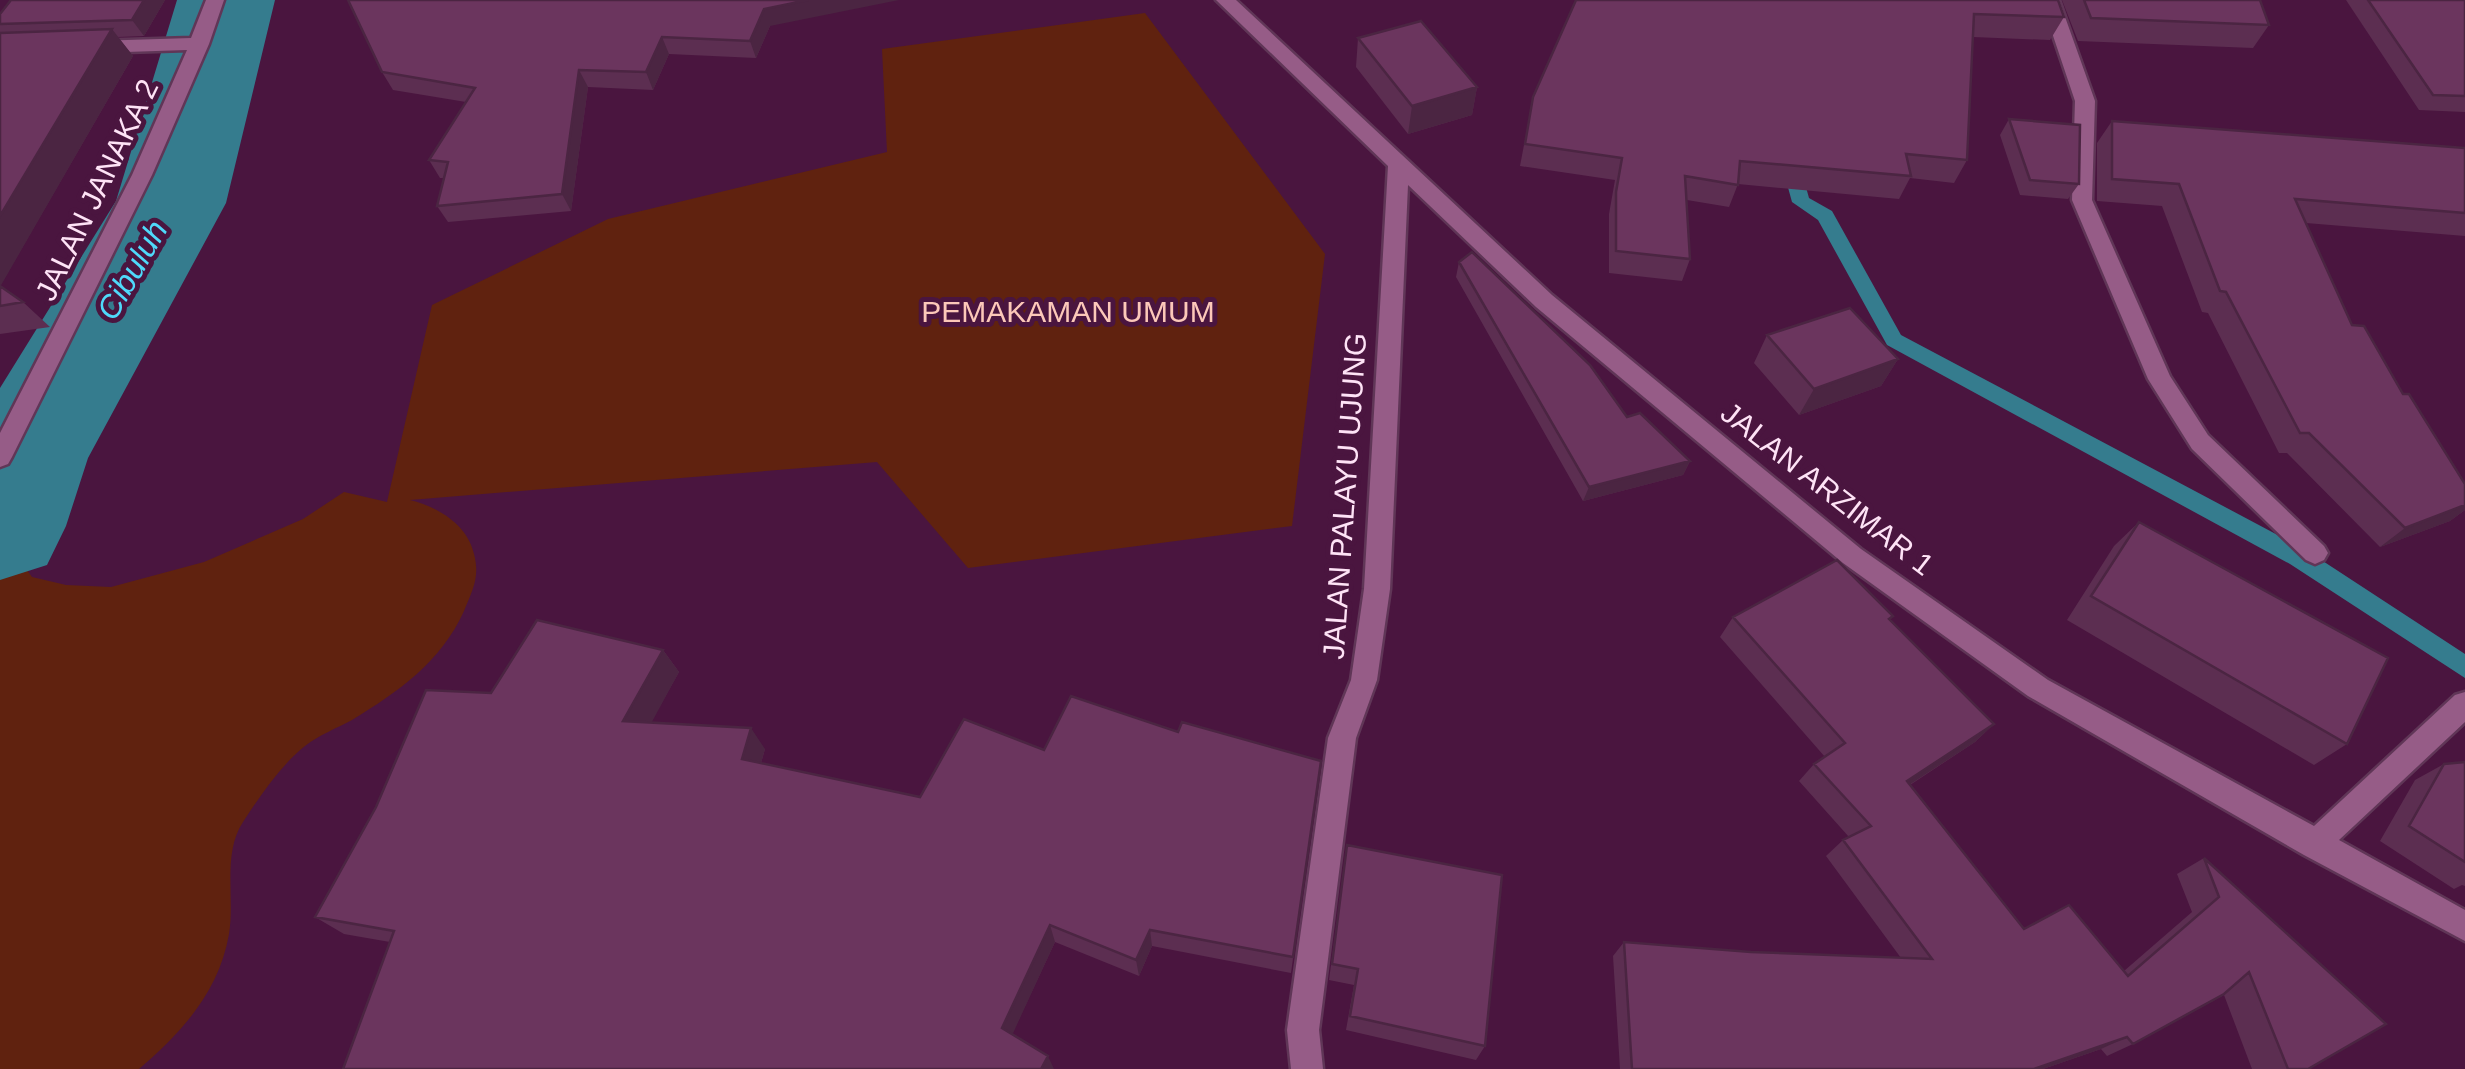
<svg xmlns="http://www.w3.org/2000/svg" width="2465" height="1069" viewBox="0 0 2465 1069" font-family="Helvetica,sans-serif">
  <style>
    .green { fill: #60220f }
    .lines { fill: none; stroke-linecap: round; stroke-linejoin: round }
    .stream { fill: #357c8e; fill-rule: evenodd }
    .river { fill: #357c8e; fill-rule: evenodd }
    .minor-casing { stroke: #603657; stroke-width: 5 }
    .minor { fill: #965c87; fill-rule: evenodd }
    .wall { fill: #5c2e51 }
    .shaded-wall { fill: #4b2542 }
    .building { fill: #6b355e; stroke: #4b2542; stroke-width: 2.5 }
    .labels { text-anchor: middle; stroke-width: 10; stroke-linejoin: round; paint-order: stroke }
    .street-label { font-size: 30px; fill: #fee3f6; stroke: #4a153f }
    .park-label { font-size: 30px; fill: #fcc8b9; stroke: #4a153f }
    .water-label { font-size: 32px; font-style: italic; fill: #4fd9fa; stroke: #4a153f }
  </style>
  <rect width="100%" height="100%" fill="#4a153f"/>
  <path class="green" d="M 1145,13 L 1325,254 L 1292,526 L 968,568 L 877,462 L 410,500 C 435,506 467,523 474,554 C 480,577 473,589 464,611 C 441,662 398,692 352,720 C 337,728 319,735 305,746 C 281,765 260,796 243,822 C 222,854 235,898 229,934 C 219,992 182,1032 139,1069 L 0,1069 L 0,507 L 12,549 L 32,577 L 66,585 L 111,587 L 204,562 L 303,519 L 344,492 L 387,502 L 432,305 L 608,219 L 887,152 L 882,49 Z"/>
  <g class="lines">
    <path class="stream" d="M 1790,156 L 1799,162 L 1809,198 L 1832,211 L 1901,335 L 2306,550 L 2465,654 L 2465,678 L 2290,564 L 1887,345 L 1818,220 L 1792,202 L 1781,162 Z"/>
    <path class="river" d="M 177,0 L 275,0 L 226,203 L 88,458 L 66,526 L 47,565 L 0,580 L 0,388 L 116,201 Z"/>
    <defs>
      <path id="minor" d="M 206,0 L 224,0 L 209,44 L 152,175 L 12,457 L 8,464 L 0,467 L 0,433 L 132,175 L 187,50 L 95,53 L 86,47 L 95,41 L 191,38 Z
        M 1216,0 L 1236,0 L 1552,295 L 1861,549 L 2048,680 L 2314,826 L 2455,695 L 2465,692 L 2465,722 L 2339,840 L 2465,910 L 2465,941 L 2304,855 L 2028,696 L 1843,563 L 1536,307 L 1408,185 L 1390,589 L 1377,680 L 1356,738 L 1319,1030 L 1323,1069 L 1291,1069 L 1287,1030 L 1328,738 L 1351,680 L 1364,589 L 1388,166 Z
        M 2041,0 L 2059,0 L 2095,101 L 2092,200 L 2170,376 L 2208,435 L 2324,546 L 2328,553 L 2324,560 L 2315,564 L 2306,560 L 2192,449 L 2148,379 L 2072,200 L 2075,101 Z"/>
    </defs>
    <use href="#minor" class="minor-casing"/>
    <use href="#minor" class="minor"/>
  </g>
  <path class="wall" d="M 165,0 L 144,36 L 118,37 L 133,56 L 0,286 L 23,302 L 50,327 L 0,334 L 0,14 Z
    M 348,0 L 770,26 L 756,58 L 669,54 L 653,90 L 588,87 L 571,211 L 448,222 L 437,206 L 444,178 L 440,178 L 429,160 L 466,102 L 393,90 L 382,72 Z
    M 1576,0 L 2064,17 L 2050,40 L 1973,37 L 1967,160 L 1954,183 L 1910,178 L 1899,199 L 1738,184 L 1729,207 L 1687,200 L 1690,259 L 1682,281 L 1609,273 L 1609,214 L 1615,180 L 1520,166 L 1533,97 Z
    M 2062,0 L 2260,0 L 2269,25 L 2253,48 L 2078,41 Z
    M 2346,0 L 2465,0 L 2465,112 L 2419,110 Z
    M 1358,38 L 1477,87 L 1472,115 L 1408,134 L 1356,67 Z
    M 2009,119 L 2079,184 L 2068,199 L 2020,195 L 2000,135 Z
    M 2112,121 L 2465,148 L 2465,236 L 2306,223 L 2352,325 L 2403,394 L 2465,484 L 2465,510 L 2450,521 L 2380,547 L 2287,453 L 2279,453 L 2208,313 L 2202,312 L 2162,206 L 2097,201 L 2097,143 Z
    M 1459,262 L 1627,417 L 1690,461 L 1683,475 L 1583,501 L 1456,277 Z
    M 1767,335 L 1898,359 L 1881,386 L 1799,415 L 1754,363 Z
    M 2139,522 L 2347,744 L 2314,765 L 2067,620 L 2114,546 Z
    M 1893,616 L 1890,620 L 1994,724 L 1975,742 L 1910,785 L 2024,929 L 2124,971 L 2192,912 L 2177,874 L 2204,858 L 2308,1069 L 2252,1069 L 2224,995 L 2133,1044 L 2107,1056 L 2101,1049 L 2043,1069 L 1620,1069 L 1613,956 L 1624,942 L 1751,952 L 1901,958 L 1826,856 L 1843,840 L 1849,837 L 1799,781 L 1814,764 L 1825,757 L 1720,637 L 1733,617 Z
    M 663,650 L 679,672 L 651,722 L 765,749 L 761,763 L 920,797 L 1044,750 L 1178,732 L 1321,761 L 1291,973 L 1152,946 L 1139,976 L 1055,942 L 1012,1034 L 390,942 L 344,934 L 315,917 Z
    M 2465,762 L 2465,886 L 2462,885 L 2454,889 L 2380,841 L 2415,780 L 2444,764 Z
    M 1347,845 L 1485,1046 L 1476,1060 L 1346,1030 L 1354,985 L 1329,980 Z"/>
  <path class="shaded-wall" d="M 144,0 L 165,0 L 144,36 L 132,20 Z
    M 808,0 L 899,0 L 770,26 L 756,58 L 750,41 L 764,9 Z
    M 112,29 L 133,56 L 0,287 L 0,216 Z
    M 662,37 L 669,54 L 653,90 L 646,72 Z
    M 579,70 L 588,87 L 571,211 L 562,194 Z
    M 1477,87 L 1472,115 L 1408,134 L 1412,106 Z
    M 1898,359 L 1881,386 L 1799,415 L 1814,389 Z
    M 1690,461 L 1683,475 L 1583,501 L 1589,487 Z
    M 2465,505 L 2465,510 L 2450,521 L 2380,547 L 2405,528 Z
    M 663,650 L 679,672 L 641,742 L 623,721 Z
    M 1994,724 L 1975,742 L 1889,798 L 1907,781 Z
    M 751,728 L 765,749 L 756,780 L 742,759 Z
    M 1050,925 L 1055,942 L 1009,1042 L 1002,1028 Z
    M 1150,930 L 1152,946 L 1139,976 L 1136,960 Z
    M 2127,1037 L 2101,1049 L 2043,1069 L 2034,1069 Z
    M 1048,1056 L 1054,1069 L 1041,1069 Z"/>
  <path class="building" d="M 11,0 L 144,0 L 132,20 L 0,24 L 0,14 Z
    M 348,0 L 808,0 L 764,9 L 750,41 L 662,37 L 646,72 L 579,70 L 562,194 L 437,206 L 448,162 L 429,160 L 475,88 L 382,72 Z
    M 1576,0 L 2058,0 L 2064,17 L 1974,14 L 1967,160 L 1906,154 L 1911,176 L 1740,161 L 1738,185 L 1685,176 L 1690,259 L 1616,251 L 1616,192 L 1622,158 L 1525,144 L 1533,97 Z
    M 2084,0 L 2260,0 L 2269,25 L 2091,18 Z
    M 2368,0 L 2465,0 L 2465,96 L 2433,95 Z
    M 1421,21 L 1477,87 L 1412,106 L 1358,38 Z
    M 112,29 L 0,216 L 0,33 Z
    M 2009,119 L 2080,125 L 2079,184 L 2030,180 Z
    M 2112,121 L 2465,148 L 2465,213 L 2295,199 L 2352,325 L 2364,326 L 2403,394 L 2409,394 L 2465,484 L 2465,505 L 2405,528 L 2309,433 L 2300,433 L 2226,292 L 2220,291 L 2179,184 L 2112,179 Z
    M 1472,252 L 1590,365 L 1627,417 L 1640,413 L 1690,461 L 1589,487 L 1459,262 Z
    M 0,286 L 23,302 L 0,306 Z
    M 1850,308 L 1898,359 L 1814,389 L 1767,335 Z
    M 2139,522 L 2388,658 L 2347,744 L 2091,596 Z
    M 1837,560 L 1893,616 L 1889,619 L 1994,724 L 1907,781 L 2024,929 L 2069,905 L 2128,976 L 2219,897 L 2204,858 L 2386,1024 L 2308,1069 L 2288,1069 L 2249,972 L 2224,994 L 2133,1044 L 2127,1037 L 2034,1069 L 1632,1069 L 1624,942 L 1751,952 L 1932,959 L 1843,840 L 1871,826 L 1814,764 L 1845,743 L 1733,617 Z
    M 537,620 L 663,650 L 623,721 L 751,728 L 742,759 L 920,797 L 964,719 L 1044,750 L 1071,696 L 1178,732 L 1182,722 L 1321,761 L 1293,957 L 1150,930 L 1136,960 L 1050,925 L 1002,1028 L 1048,1056 L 1041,1069 L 343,1069 L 394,931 L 315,917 L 376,807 L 426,690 L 491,693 Z
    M 2465,762 L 2465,862 L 2409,826 L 2444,764 Z
    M 1347,845 L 1502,875 L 1485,1046 L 1350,1016 L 1358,969 L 1332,964 Z"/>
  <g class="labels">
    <g class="street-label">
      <text transform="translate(97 190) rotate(-64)" y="10">JALAN JANAKA 2</text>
      <text transform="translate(1827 489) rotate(38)" y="10">JALAN ARZIMAR 1</text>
      <text transform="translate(1345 496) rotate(-86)" y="10">JALAN PALAYU UJUNG</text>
    </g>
    <g class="park-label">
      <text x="1068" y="322">PEMAKAMAN UMUM</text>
    </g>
    <g class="water-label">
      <text transform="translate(132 270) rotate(-60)" y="11">Cibuluh</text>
    </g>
  </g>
</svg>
